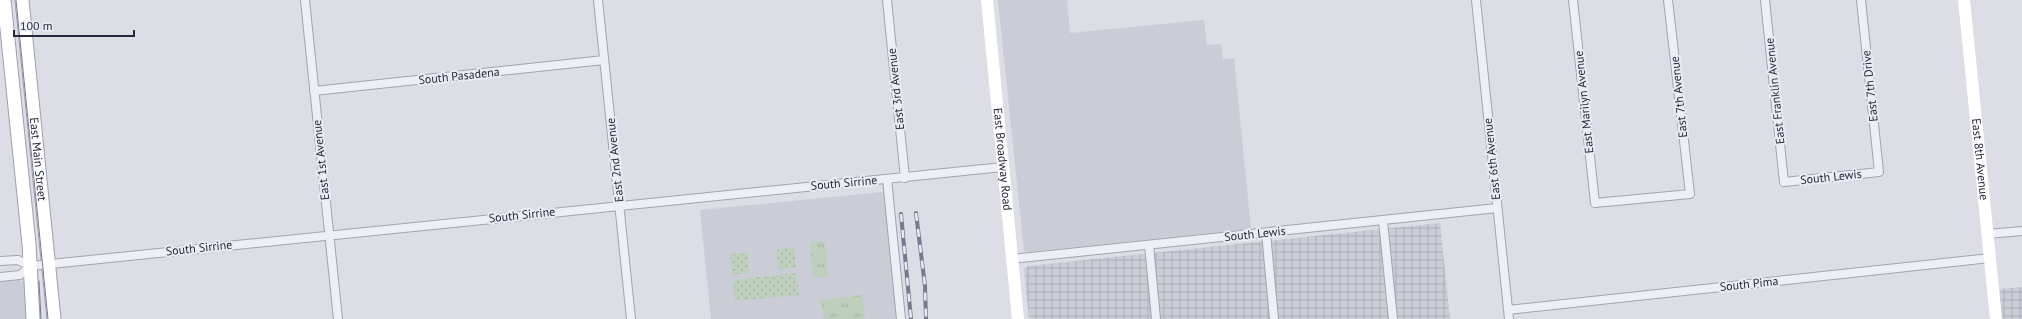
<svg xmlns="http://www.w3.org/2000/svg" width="2022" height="319" viewBox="0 0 2022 319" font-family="'PT Sans',sans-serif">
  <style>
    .built { fill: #caccd6 }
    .industrial { fill: url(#industrial-grid) }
    .grass { fill: url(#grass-dots) }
    .park { fill: url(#park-tufts) }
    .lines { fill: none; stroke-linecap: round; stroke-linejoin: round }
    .street-casing { stroke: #a2a3ae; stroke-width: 10 }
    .primary-casing { stroke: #9c9fb0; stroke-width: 15 }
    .street { stroke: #eeeff4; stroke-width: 8 }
    .secondary { stroke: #fff; stroke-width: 12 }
    .primary { stroke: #fff; stroke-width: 13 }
    .tram { stroke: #777a8e; stroke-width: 1 }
    .rail-casing { stroke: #777a8e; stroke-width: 4 }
    .rail { stroke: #ebecf3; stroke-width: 2.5; stroke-dasharray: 8; stroke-linecap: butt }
    .labels { text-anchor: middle; stroke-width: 4; stroke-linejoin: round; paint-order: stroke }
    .street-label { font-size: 12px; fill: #27293a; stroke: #ebecf3 }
  </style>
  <defs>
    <pattern id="industrial-grid" width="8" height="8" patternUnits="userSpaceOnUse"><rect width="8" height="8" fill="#caccd6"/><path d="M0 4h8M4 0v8" fill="none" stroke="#aeafb8"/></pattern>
    <pattern id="grass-dots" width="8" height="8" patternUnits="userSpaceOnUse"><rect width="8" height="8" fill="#becfbe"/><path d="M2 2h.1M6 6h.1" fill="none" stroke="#a3b2a4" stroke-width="1.8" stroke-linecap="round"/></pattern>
    <pattern id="park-tufts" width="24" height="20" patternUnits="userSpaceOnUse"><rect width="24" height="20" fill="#becfbe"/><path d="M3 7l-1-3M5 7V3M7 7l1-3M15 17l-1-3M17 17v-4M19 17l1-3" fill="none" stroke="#a3b2a4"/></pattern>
  </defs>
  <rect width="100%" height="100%" fill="#dcdde5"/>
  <path class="built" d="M 998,0 L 1067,0 L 1070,33 L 1204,20 L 1207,45 L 1221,44 L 1223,59 L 1234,58 L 1251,229 L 1027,252 L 1024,251 Z
    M 893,191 L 905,319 L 711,319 L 700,210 Z
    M 19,280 L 26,284 L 29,319 L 0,319 L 0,282 Z"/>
  <path class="industrial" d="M 1440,223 L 1450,319 L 1029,319 L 1024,270 L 1028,266 Z
    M 2022,287 L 2022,319 L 2001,319 L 2000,289 Z"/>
  <path class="grass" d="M 794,248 L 796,268 L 779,270 L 776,250 Z
    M 748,253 L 749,273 L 732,275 L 730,254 Z
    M 796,273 L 799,295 L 735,301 L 733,280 Z"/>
  <path class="park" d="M 825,241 L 828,277 L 813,278 L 810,243 Z
    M 862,295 L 865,319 L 825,319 L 823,317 L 821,300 Z"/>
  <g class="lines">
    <defs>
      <path id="street" d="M 305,0 L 338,319
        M 598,0 L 631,319
        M 887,0 L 905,178
        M 1476,0 L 1509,319
        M 1573,0 L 1595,203 L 1690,194 L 1668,0
        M 1765,0 L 1784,182 L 1879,172 L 1861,0
        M 314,91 L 604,60
        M 887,179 L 901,319
        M 1383,221 L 1393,319
        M 1266,233 L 1274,319
        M 1988,234 L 2022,231
        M 1149,245 L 1156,319
        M 1012,259 L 1497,208
        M 0,261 L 18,260 L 31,266 L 1003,167
        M 0,277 L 20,275 L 31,266
        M 1508,310 L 1990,258"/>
      <g id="primary">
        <path d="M 4,0 L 29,244 L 33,319"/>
        <path id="s3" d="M 22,0 L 54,319"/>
      </g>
    </defs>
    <use href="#street" class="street-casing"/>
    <use href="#primary" class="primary-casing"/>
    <use href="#street" class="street"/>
    <g class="secondary">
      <path id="s1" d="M 987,0 L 1018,319"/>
      <path id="s2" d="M 1964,0 L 1996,319"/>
    </g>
    <use href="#primary" class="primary"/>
    <path class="tram" d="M 16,0 L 48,319
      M 39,281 L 41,319"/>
    <defs>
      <path id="rail" d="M 916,213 L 925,286 L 926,319
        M 901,214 L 911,319"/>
    </defs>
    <use href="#rail" class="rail-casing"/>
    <use href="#rail" class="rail"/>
  </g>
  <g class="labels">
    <g class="street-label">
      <text transform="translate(459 76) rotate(-6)" y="4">South Pasadena</text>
      <text transform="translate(1870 86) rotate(-96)" y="4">East 7th Drive</text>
      <text transform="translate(896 89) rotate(-96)" y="4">East 3rd Avenue</text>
      <text transform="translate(1775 91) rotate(-96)" y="4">East Franklin Avenue</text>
      <text transform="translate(1679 97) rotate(-96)" y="4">East 7th Avenue</text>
      <text transform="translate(1584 102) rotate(-96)" y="4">East Marilyn Avenue</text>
      <text dy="4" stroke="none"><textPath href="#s3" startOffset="160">East Main Street</textPath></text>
      <text dy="4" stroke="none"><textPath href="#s1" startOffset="160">East Broadway Road</textPath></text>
      <text transform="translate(1492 159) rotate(-96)" y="4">East 6th Avenue</text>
      <text dy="4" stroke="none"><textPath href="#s2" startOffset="160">East 8th Avenue</textPath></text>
      <text transform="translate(321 160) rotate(-96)" y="4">East 1st Avenue</text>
      <text transform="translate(615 160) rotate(-96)" y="4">East 2nd Avenue</text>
      <text transform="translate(1831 177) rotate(-6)" y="4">South Lewis</text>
      <text transform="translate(844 183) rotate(-5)" y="4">South Sirrine</text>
      <text transform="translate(522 215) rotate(-6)" y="4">South Sirrine</text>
      <text transform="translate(1255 234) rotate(-6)" y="4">South Lewis</text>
      <text transform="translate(199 248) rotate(-6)" y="4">South Sirrine</text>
      <text transform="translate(1749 284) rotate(-6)" y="4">South Pima</text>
    </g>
  </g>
  <path d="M14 30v6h120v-6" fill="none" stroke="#27293a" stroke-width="2"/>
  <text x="20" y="30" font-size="12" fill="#27293a" stroke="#ebecf3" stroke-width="3" paint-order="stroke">100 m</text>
</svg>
